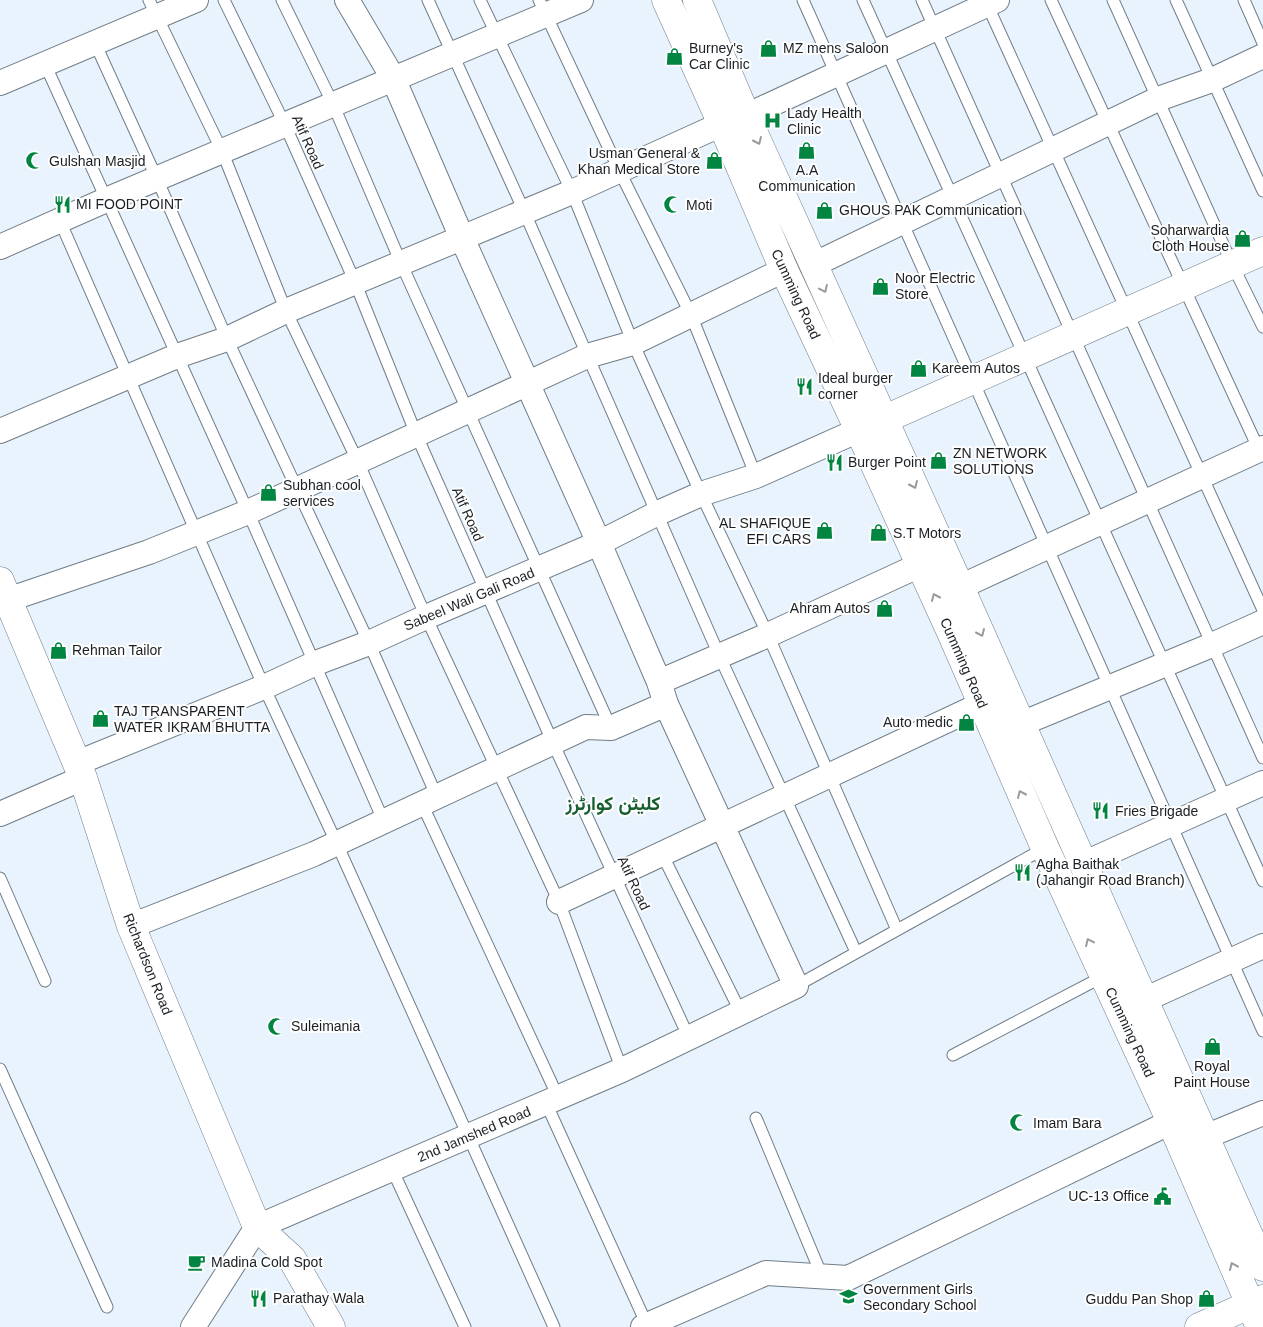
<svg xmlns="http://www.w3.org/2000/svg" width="1263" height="1327" viewBox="0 0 1263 1327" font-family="Helvetica,Vazirmatn,sans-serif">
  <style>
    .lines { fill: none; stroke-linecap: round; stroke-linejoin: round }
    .service-casing { stroke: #707d87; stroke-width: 13 }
    .minor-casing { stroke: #707d87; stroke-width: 26 }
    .tertiary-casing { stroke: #707d87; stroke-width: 29 }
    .service { stroke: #fff; stroke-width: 11 }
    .minor { stroke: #fff; stroke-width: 24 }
    .tertiary { stroke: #fff; stroke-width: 28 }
    .oneway { stroke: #989a9c }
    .labels { text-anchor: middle; stroke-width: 4; stroke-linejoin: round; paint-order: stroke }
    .poi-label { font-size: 14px; fill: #1a1f24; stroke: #fefefe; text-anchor: start }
    .street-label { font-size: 14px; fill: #1a1f24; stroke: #fefefe }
    .district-label { font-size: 19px; font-weight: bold; fill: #185e31; stroke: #fefefe }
  </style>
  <rect width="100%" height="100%" fill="#e8f3fd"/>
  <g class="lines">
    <defs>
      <path id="service" d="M 149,0 L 222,151 L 286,311 L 358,462 L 426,617 L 559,902 L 622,1070
        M 224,0 L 285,125 L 355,282 L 416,434 L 553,743 L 689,1038
        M 282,0 L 333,104 L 401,263 L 611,728
        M 428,0 L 524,211 L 719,655 L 856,952
        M 480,0 L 572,192 L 633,343 L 701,494 L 768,635 L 897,930
        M 539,0 L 619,170 L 691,315 L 756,476
        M 803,0 L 1263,1031
        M 863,0 L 1263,881
        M 922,0 L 1263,758
        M 1051,0 L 1260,452
        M 1113,0 L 1232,264 L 1263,327
        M 1176,0 L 1263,191
        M 1244,0 L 1263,43
        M 986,2 L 1263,610
        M 95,43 L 157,179 L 227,339 L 369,643 L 437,797
        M 45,64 L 248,512 L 384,822
        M 60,221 L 264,687 L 337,844 L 554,1327
        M 422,804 L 558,1097
        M 662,854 L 741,1013
        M 0,878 L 45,981
        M 796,986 L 1045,848
        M 953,1055 L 1104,976
        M 0,1069 L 107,1307
        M 546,1103 L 647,1325
        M 756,1118 L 822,1276
        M 392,1169 L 465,1327"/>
      <path id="minor" d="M 347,0 L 393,78 L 462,238 L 599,543 L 659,682
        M 0,83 L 196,0
        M 746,116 L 997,0
        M 0,247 L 106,200 L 581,0
        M 813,265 L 1158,99 L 1212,80 L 1263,56
        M 0,431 L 177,356 L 227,339 L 286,311 L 572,192 L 722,124
        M 960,587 L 1263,448
        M 7,600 L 149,552 L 248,512 L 587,356 L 633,343 L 784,270
        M 1021,724 L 1212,645 L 1263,622
        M 77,763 L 264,687 L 316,663 L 369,643 L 426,617 L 599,543 L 658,513 L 701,494 L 756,476 L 859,430
        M 0,814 L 83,778
        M 1083,864 L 1263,783
        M 559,902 L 982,704
        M 131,926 L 314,854 L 586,727 L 611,728 L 666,704 L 659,682 L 768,635 L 920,565
        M 1144,1000 L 1263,946
        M 1205,1137 L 1263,1113
        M 193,1327 L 257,1227 L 622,1070 L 796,986 L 666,704
        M 643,1327 L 766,1273 L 848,1278 L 1171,1122"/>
      <path id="tertiary" d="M 666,0 L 722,124 L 784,270 L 859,430 L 953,637 L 1045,848 L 1171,1122 L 1260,1327
        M 697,0 L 746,116 L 960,587 L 1263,1267
        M 867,427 L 1263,251
        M 0,581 L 83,778 L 131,926 L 257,1227 L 292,1259 L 331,1327
        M 1199,1327 L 1263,1299"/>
    </defs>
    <use href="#service" class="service-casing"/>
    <use href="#minor" class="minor-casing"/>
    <use href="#tertiary" class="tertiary-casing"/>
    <use href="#service" class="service"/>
    <use href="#minor" class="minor"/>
    <use href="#tertiary" class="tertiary"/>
  </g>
  <defs><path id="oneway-chevron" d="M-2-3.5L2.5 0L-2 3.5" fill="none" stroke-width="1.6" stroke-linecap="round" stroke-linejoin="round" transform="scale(1.25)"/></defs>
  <g class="oneway">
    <use href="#oneway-chevron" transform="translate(758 141) rotate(66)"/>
    <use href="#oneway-chevron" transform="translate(824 289) rotate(65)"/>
    <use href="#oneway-chevron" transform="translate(914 485) rotate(66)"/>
    <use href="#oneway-chevron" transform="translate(935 597) rotate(-114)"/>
    <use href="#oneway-chevron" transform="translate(981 633) rotate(66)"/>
    <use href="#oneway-chevron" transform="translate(1021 794) rotate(-114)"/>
    <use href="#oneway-chevron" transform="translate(1089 942) rotate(-115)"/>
    <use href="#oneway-chevron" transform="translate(1233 1266) rotate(-113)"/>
  </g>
  <defs>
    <symbol id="shop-bare" viewBox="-9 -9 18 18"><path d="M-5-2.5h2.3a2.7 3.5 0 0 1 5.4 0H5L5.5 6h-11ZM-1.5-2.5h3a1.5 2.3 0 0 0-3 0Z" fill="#028540" stroke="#fefefe" stroke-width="2.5" paint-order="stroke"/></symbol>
    <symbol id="hospital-bare" viewBox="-9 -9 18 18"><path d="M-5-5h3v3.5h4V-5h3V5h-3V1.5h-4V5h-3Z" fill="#028540" stroke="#fefefe" stroke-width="2.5" paint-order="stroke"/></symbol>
    <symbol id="mosque-bare" viewBox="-9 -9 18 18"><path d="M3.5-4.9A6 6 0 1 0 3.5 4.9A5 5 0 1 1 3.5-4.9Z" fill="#028540" stroke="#fefefe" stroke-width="2.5" paint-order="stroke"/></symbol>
    <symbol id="restaurant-bare" viewBox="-9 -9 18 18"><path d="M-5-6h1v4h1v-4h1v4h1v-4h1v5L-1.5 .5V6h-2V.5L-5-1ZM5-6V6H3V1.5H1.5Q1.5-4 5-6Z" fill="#028540" stroke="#fefefe" stroke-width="2.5" paint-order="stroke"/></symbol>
    <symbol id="civic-bare" viewBox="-9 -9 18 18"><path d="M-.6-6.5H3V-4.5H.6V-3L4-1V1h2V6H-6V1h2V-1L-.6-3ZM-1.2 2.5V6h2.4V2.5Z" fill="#028540" stroke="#fefefe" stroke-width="2.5" paint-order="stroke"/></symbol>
    <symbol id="cafe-bare" viewBox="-9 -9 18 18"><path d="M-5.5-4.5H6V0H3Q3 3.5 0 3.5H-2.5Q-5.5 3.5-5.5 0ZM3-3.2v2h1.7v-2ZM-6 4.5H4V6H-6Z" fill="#028540" stroke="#fefefe" stroke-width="2.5" paint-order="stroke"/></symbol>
    <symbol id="school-bare" viewBox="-9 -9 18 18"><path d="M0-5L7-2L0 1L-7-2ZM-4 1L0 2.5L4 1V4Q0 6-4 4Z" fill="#028540" stroke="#fefefe" stroke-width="2.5" paint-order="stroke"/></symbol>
  </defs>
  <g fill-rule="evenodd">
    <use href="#shop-bare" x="756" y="36" width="25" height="25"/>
    <use href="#shop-bare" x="662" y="44" width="25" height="25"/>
    <use href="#hospital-bare" x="760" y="108" width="25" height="25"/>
    <use href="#shop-bare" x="794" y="138" width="25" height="25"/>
    <use href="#mosque-bare" x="22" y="148" width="25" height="25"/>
    <use href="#shop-bare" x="702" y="148" width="25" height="25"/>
    <use href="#restaurant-bare" x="50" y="192" width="25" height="25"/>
    <use href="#mosque-bare" x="660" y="192" width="25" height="25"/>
    <use href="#shop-bare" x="812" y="198" width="25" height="25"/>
    <use href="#shop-bare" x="1230" y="226" width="25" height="25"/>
    <use href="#shop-bare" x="868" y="274" width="25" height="25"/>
    <use href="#shop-bare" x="906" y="356" width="25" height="25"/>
    <use href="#restaurant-bare" x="792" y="374" width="25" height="25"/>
    <use href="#shop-bare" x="926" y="448" width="25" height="25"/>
    <use href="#restaurant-bare" x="822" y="450" width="25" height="25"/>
    <use href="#shop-bare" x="256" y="480" width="25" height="25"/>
    <use href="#shop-bare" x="812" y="518" width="25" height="25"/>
    <use href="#shop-bare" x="866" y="520" width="25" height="25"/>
    <use href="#shop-bare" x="872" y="596" width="25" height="25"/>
    <use href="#shop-bare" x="46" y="638" width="25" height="25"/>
    <use href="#shop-bare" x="88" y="706" width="25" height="25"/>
    <use href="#shop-bare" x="954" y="710" width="25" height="25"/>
    <use href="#restaurant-bare" x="1088" y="798" width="25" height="25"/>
    <use href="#restaurant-bare" x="1010" y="860" width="25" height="25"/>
    <use href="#mosque-bare" x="264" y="1014" width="25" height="25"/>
    <use href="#shop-bare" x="1200" y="1034" width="25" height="25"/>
    <use href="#mosque-bare" x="1006" y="1110" width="25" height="25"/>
    <use href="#civic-bare" x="1150" y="1184" width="25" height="25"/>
    <use href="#cafe-bare" x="184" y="1250" width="25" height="25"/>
    <use href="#school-bare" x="836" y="1284" width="25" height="25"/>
    <use href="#restaurant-bare" x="246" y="1286" width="25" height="25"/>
    <use href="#shop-bare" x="1194" y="1286" width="25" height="25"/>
  </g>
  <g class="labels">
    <g class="poi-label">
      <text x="689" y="53">Burney's<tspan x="689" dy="16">Car Clinic</tspan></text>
      <text x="783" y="53">MZ mens Saloon</text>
      <text x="787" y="118">Lady Health<tspan x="787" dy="16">Clinic</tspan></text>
      <text x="700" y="158" text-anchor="end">Usman General &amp;<tspan x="700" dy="16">Khan Medical Store</tspan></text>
      <text x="49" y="166">Gulshan Masjid</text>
      <text x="807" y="175" text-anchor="middle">A.A<tspan x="807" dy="16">Communication</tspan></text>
      <text x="76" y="209">MI FOOD POINT</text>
      <text x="686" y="210">Moti</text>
      <text x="839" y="215">GHOUS PAK Communication</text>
      <text x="1229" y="235" text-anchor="end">Soharwardia<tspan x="1229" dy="16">Cloth House</tspan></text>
      <text x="895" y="283">Noor Electric<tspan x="895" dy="16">Store</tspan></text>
      <text x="932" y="373">Kareem Autos</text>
      <text x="818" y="383">Ideal burger<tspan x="818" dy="16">corner</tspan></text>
      <text x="953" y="458">ZN NETWORK<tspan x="953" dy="16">SOLUTIONS</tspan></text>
      <text x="848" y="467">Burger Point</text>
      <text x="283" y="490">Subhan cool<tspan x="283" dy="16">services</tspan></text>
      <text x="811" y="528" text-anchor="end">AL SHAFIQUE<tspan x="811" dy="16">EFI CARS</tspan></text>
      <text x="893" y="538">S.T Motors</text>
      <text x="870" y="613" text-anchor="end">Ahram Autos</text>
      <text x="72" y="655">Rehman Tailor</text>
      <text x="114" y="716">TAJ TRANSPARENT<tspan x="114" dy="16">WATER IKRAM BHUTTA</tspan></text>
      <text x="953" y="727" text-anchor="end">Auto medic</text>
      <text x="1115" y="816">Fries Brigade</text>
      <text x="1036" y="869">Agha Baithak<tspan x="1036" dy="16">(Jahangir Road Branch)</tspan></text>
      <text x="291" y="1031">Suleimania</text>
      <text x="1212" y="1071" text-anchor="middle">Royal<tspan x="1212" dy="16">Paint House</tspan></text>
      <text x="1033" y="1128">Imam Bara</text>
      <text x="1149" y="1201" text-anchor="end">UC-13 Office</text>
      <text x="211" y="1267">Madina Cold Spot</text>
      <text x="863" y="1294">Government Girls<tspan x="863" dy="16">Secondary School</tspan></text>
      <text x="273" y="1303">Parathay Wala</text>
      <text x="1193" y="1304" text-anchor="end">Guddu Pan Shop</text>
    </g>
    <g class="street-label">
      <text transform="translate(308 142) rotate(66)" y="5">Atif Road</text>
      <text transform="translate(796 294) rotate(65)" y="5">Cumming Road</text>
      <text transform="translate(468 514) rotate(66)" y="5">Atif Road</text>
      <text transform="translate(469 599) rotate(-23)" y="5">Sabeel Wali Gali Road</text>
      <text transform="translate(964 663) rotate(66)" y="5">Cumming Road</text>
      <text transform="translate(634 883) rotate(65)" y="5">Atif Road</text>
      <text transform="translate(148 964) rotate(68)" y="5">Richardson Road</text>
      <text transform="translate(1130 1032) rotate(65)" y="5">Cumming Road</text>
      <text transform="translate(474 1134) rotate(-23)" y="5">2nd Jamshed Road</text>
    </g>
    <g class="district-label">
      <text x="613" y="810">کلیٹن کوارٹرز</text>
    </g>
  </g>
</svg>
